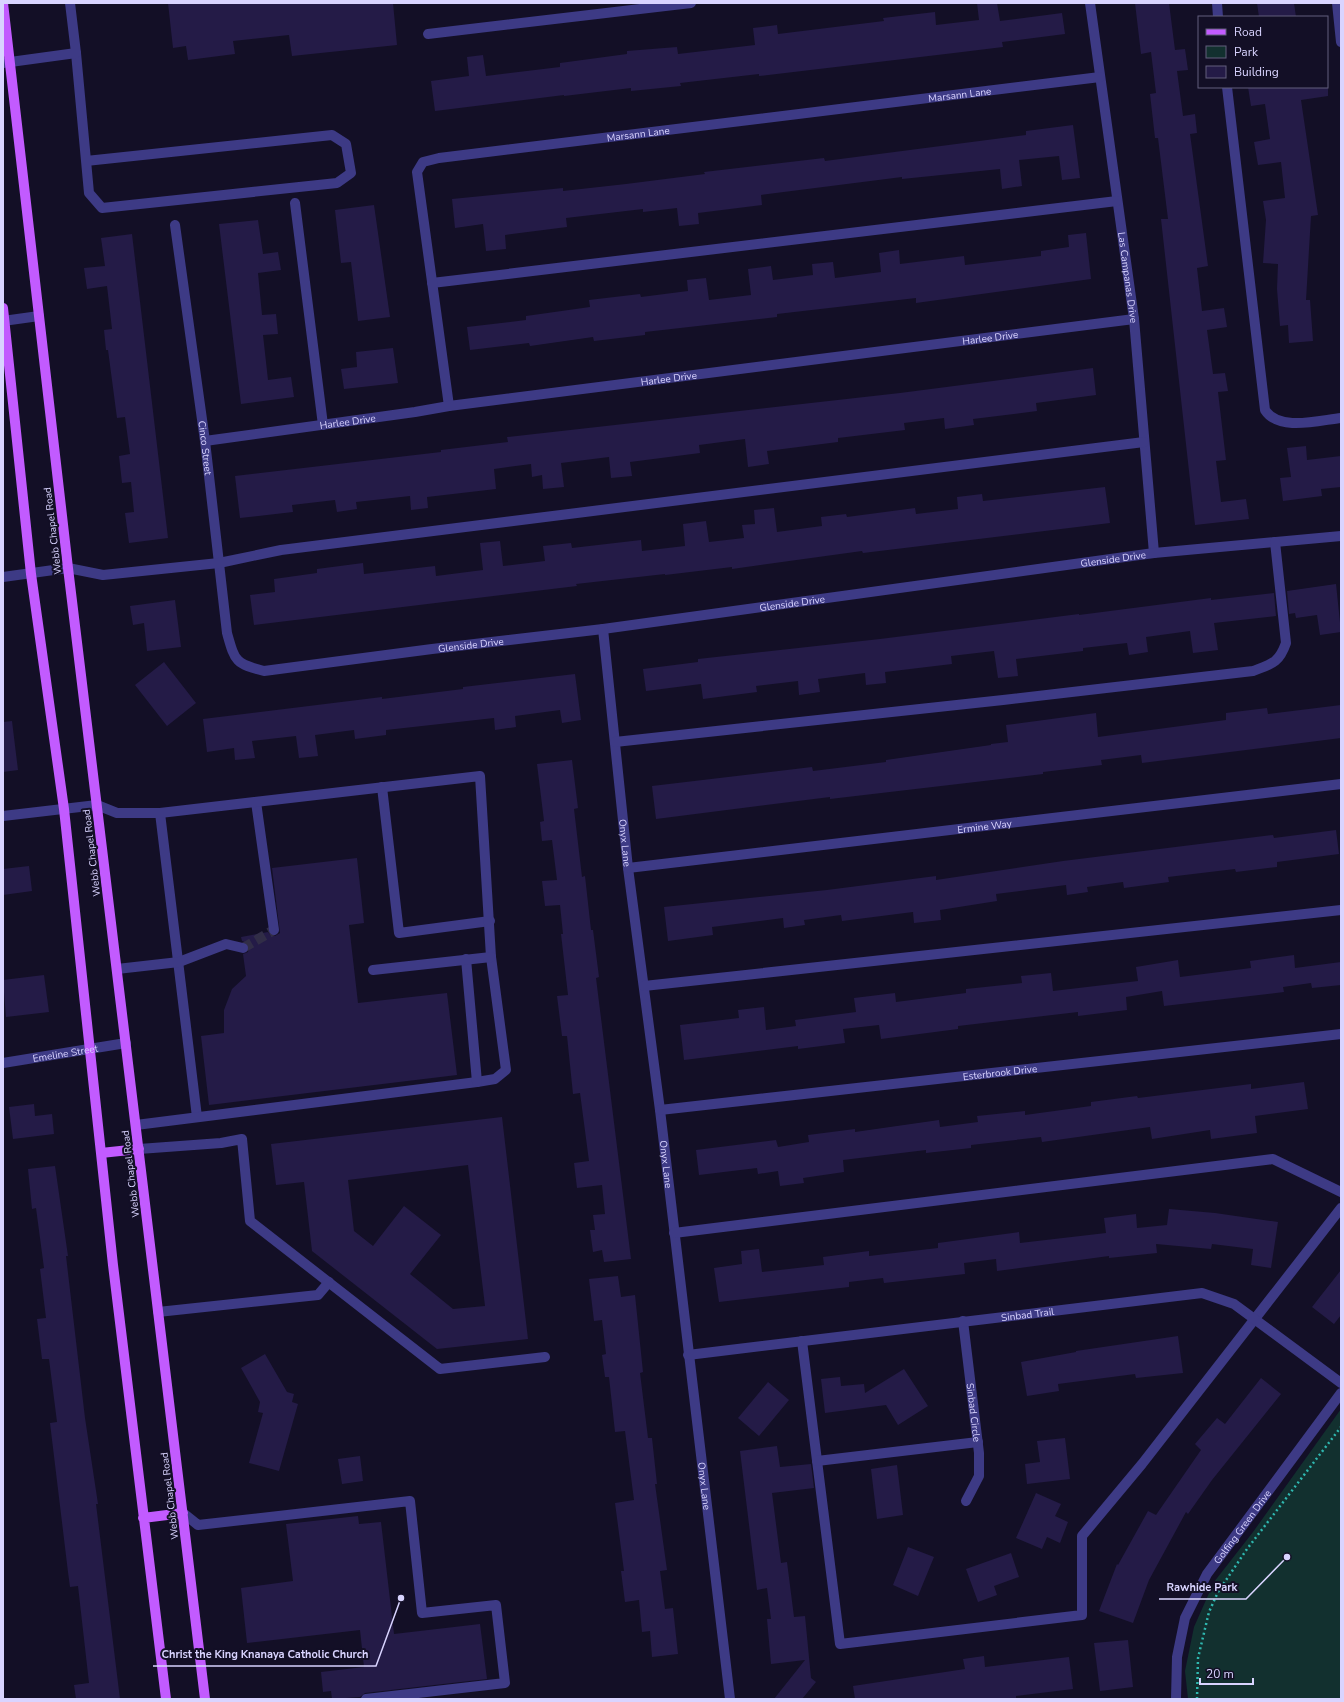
<svg xmlns="http://www.w3.org/2000/svg" width="1344" height="1702" viewBox="0 0 1344 1702" font-family="'Nunito Sans',sans-serif">
  <style>
    .green { fill: #12302f }
    .building { fill: #241b47; fill-rule: evenodd }
    .lines { fill: none; stroke-linecap: round; stroke-linejoin: round }
    .minor-tunnel { stroke: #312d47; stroke-width: 10; stroke-dasharray: 10 5; stroke-linecap: butt }
    .path { stroke: #2fb8b0; stroke-width: 2.5; stroke-dasharray: 2 3; stroke-linecap: butt }
    .minor { stroke: #3d3a85; stroke-width: 10 }
    .major { stroke: #c25bff; stroke-width: 10 }
    .labels { text-anchor: middle; stroke-width: 4; stroke-linejoin: round; paint-order: stroke }
    .street-label { font-size: 10px; fill: #d9d4ff; stroke: #130f26 }
    .leader { fill: none; stroke: #d9d4ff; stroke-width: 1.5 }
    .callout-dot { fill: #d9d4ff; stroke: #130f26; stroke-width: 1.5 }
    .callout-label { font-size: 11px; text-anchor: middle; font-weight: bold; fill: #d9d4ff; stroke: #130f26; stroke-width: 4; stroke-linejoin: round; paint-order: stroke }
  </style>
  <rect width="100%" height="100%" fill="#130f26"/>
  <path class="green" d="M 1341,1409 L 1341,1699 L 1188,1699 L 1185,1671 L 1194,1627 L 1214,1582 L 1253,1532 Z"/>
  <path class="building" d="M 168,3 L 393,3 L 397,45 L 292,56 L 289,35 L 233,41 L 235,54 L 188,60 L 186,46 L 173,48 Z
    M 977,3 L 997,3 L 1000,21 L 1062,13 L 1065,34 L 1002,42 L 1003,47 L 954,53 L 759,76 L 759,74 L 680,83 L 681,86 L 631,91 L 631,88 L 564,96 L 564,95 L 435,111 L 431,81 L 469,76 L 467,57 L 483,55 L 486,76 L 560,67 L 560,63 L 627,54 L 627,51 L 677,47 L 678,54 L 755,45 L 753,28 L 777,25 L 778,34 L 884,21 L 883,18 L 935,12 L 936,25 L 979,20 Z
    M 1135,3 L 1169,3 L 1175,50 L 1185,49 L 1188,70 L 1177,71 L 1183,116 L 1195,114 L 1197,133 L 1190,134 L 1208,266 L 1197,268 L 1202,311 L 1224,308 L 1227,327 L 1207,330 L 1213,374 L 1225,373 L 1228,391 L 1218,392 L 1226,460 L 1216,461 L 1221,502 L 1246,499 L 1249,519 L 1195,525 L 1161,219 L 1168,219 L 1158,138 L 1155,138 L 1150,94 L 1156,93 L 1151,52 L 1141,54 Z
    M 1257,3 L 1294,3 L 1296,17 L 1259,17 Z
    M 1248,87 L 1328,87 L 1328,96 L 1301,100 L 1318,215 L 1311,216 L 1306,300 L 1310,300 L 1313,341 L 1289,343 L 1288,325 L 1280,326 L 1277,289 L 1278,264 L 1263,263 L 1266,220 L 1263,201 L 1285,198 L 1281,162 L 1258,165 L 1254,142 L 1270,139 L 1265,104 L 1251,106 Z
    M 1073,125 L 1080,178 L 1062,180 L 1059,156 L 1019,160 L 1022,186 L 1002,189 L 1000,169 L 902,179 L 902,177 L 761,195 L 762,205 L 698,213 L 699,224 L 679,226 L 677,208 L 643,212 L 643,209 L 566,218 L 567,227 L 505,235 L 506,249 L 486,251 L 483,224 L 455,228 L 452,199 L 563,188 L 563,191 L 626,184 L 705,174 L 704,172 L 824,158 L 825,161 L 1026,135 L 1026,131 Z
    M 374,205 L 390,317 L 358,321 L 351,262 L 341,263 L 335,210 Z
    M 258,220 L 263,254 L 278,252 L 281,270 L 258,273 L 262,315 L 276,314 L 278,334 L 263,335 L 268,380 L 291,377 L 294,397 L 241,404 L 219,224 Z
    M 1086,233 L 1091,279 L 916,303 L 916,298 L 777,314 L 777,317 L 645,332 L 645,335 L 594,341 L 593,337 L 530,346 L 529,343 L 470,350 L 467,327 L 526,320 L 526,316 L 590,307 L 589,300 L 640,294 L 641,297 L 688,291 L 687,280 L 706,278 L 709,300 L 751,295 L 748,269 L 771,266 L 773,280 L 813,275 L 812,264 L 833,262 L 835,278 L 881,272 L 879,253 L 899,250 L 900,264 L 964,256 L 965,265 L 1041,256 L 1041,251 L 1069,247 L 1068,235 Z
    M 132,234 L 168,538 L 129,543 L 125,513 L 134,512 L 131,482 L 122,483 L 119,456 L 130,454 L 125,417 L 117,418 L 108,350 L 106,350 L 104,330 L 112,329 L 107,286 L 87,289 L 84,268 L 105,266 L 101,238 Z
    M 393,348 L 398,383 L 344,389 L 341,369 L 357,367 L 356,352 Z
    M 1093,368 L 1096,395 L 1036,403 L 1037,411 L 973,419 L 974,425 L 945,429 L 944,418 L 904,423 L 905,430 L 838,438 L 838,442 L 767,451 L 769,464 L 748,467 L 745,439 L 699,445 L 700,453 L 630,462 L 632,476 L 611,478 L 609,457 L 561,463 L 564,487 L 543,489 L 542,475 L 532,477 L 531,464 L 494,469 L 496,489 L 427,497 L 428,508 L 411,510 L 410,496 L 356,502 L 357,509 L 337,512 L 335,500 L 292,505 L 293,512 L 240,518 L 235,476 L 441,452 L 441,450 L 508,442 L 507,437 L 900,393 Z
    M 1306,446 L 1307,460 L 1341,456 L 1341,487 L 1321,489 L 1322,496 L 1283,501 L 1280,478 L 1291,477 L 1287,448 Z
    M 1105,487 L 1110,523 L 863,553 L 862,551 L 732,569 L 732,567 L 665,575 L 665,574 L 576,584 L 577,586 L 254,625 L 250,595 L 275,592 L 274,579 L 317,573 L 317,569 L 363,563 L 364,574 L 435,566 L 436,576 L 483,570 L 480,543 L 500,541 L 503,566 L 545,561 L 543,546 L 571,543 L 572,548 L 641,540 L 642,551 L 685,546 L 683,524 L 706,521 L 709,542 L 744,538 L 742,525 L 755,524 L 754,510 L 774,508 L 777,532 L 822,526 L 821,517 L 846,514 L 847,517 L 915,508 L 916,514 L 958,509 L 957,497 L 982,494 L 983,501 Z
    M 1336,584 L 1341,632 L 1320,635 L 1317,615 L 1296,618 L 1295,613 L 1289,614 L 1287,591 Z
    M 1274,593 L 1276,616 L 1214,623 L 1218,650 L 1193,653 L 1190,631 L 1146,637 L 1148,652 L 1129,655 L 1127,643 L 1083,648 L 1083,651 L 1016,659 L 1018,676 L 998,678 L 994,651 L 951,656 L 952,664 L 885,672 L 886,683 L 866,685 L 865,673 L 818,679 L 820,692 L 799,695 L 798,681 L 756,686 L 757,692 L 703,699 L 701,684 L 646,691 L 643,669 L 698,662 L 698,659 L 880,639 L 1079,614 L 1079,615 L 1211,598 L 1211,600 Z
    M 175,600 L 181,647 L 147,651 L 144,623 L 133,625 L 130,606 Z
    M 164,662 L 196,703 L 167,726 L 135,685 Z
    M 575,674 L 581,720 L 562,723 L 560,710 L 515,716 L 516,727 L 495,730 L 494,718 L 386,730 L 386,735 L 355,739 L 354,730 L 315,735 L 318,756 L 299,758 L 296,736 L 252,741 L 255,758 L 235,760 L 234,748 L 207,752 L 203,719 L 382,697 L 382,699 L 463,689 L 463,687 Z
    M 1341,705 L 1341,738 L 1142,763 L 1141,755 L 1101,760 L 1102,765 L 1043,772 L 1043,774 L 830,799 L 830,797 L 656,819 L 652,786 L 812,767 L 813,771 L 886,762 L 886,760 L 991,745 L 991,744 L 1008,742 L 1006,725 L 1096,713 L 1098,737 L 1226,720 L 1226,713 L 1267,708 L 1268,714 Z
    M 12,721 L 18,770 L 3,772 L 3,722 Z
    M 572,760 L 578,808 L 574,809 L 582,877 L 585,876 L 591,930 L 593,930 L 599,977 L 596,978 L 631,1259 L 604,1262 L 602,1250 L 593,1252 L 590,1230 L 595,1230 L 593,1215 L 605,1214 L 602,1185 L 577,1188 L 574,1163 L 589,1161 L 580,1093 L 573,1094 L 567,1036 L 562,1036 L 557,996 L 568,995 L 561,934 L 563,934 L 560,905 L 545,906 L 542,881 L 557,880 L 552,840 L 542,841 L 540,822 L 544,821 L 537,764 Z
    M 1336,830 L 1339,854 L 1277,862 L 1277,867 L 1236,872 L 1235,869 L 1168,877 L 1169,882 L 1124,888 L 1123,882 L 1087,887 L 1088,892 L 1067,895 L 1066,885 L 996,894 L 997,901 L 940,910 L 941,920 L 914,923 L 913,912 L 842,921 L 841,915 L 804,920 L 805,925 L 784,928 L 783,918 L 712,927 L 713,935 L 668,941 L 664,907 L 827,890 L 936,876 L 936,880 L 1063,861 L 1273,835 L 1274,838 Z
    M 357,858 L 364,923 L 349,925 L 358,1003 L 447,993 L 457,1075 L 209,1105 L 201,1036 L 224,1033 L 224,1010 L 232,989 L 246,976 L 243,954 L 248,952 L 249,947 L 247,943 L 242,941 L 241,937 L 268,932 L 271,936 L 275,936 L 280,933 L 272,868 Z
    M 29,866 L 32,891 L 3,895 L 3,869 Z
    M 1294,955 L 1295,968 L 1341,962 L 1341,985 L 1312,988 L 1311,983 L 1283,987 L 1284,992 L 1164,1006 L 1162,991 L 1126,997 L 1127,1010 L 1078,1016 L 1078,1012 L 958,1026 L 958,1029 L 881,1039 L 879,1025 L 843,1029 L 845,1043 L 798,1049 L 798,1046 L 684,1060 L 680,1025 L 739,1018 L 738,1010 L 764,1007 L 766,1030 L 796,1026 L 795,1020 L 856,1012 L 854,998 L 895,993 L 896,1002 L 966,993 L 966,989 L 1022,983 L 1021,976 L 1051,973 L 1053,991 L 1138,981 L 1136,967 L 1178,960 L 1180,977 L 1251,968 L 1250,961 Z
    M 44,975 L 49,1012 L 6,1017 L 3,980 Z
    M 1304,1082 L 1308,1109 L 1255,1116 L 1257,1133 L 1211,1139 L 1210,1130 L 1152,1139 L 1150,1127 L 1042,1142 L 1041,1137 L 971,1145 L 971,1148 L 926,1153 L 926,1150 L 843,1160 L 844,1172 L 803,1178 L 804,1183 L 780,1186 L 778,1171 L 758,1174 L 757,1168 L 699,1175 L 696,1150 L 776,1140 L 778,1147 L 809,1142 L 808,1135 L 855,1129 L 855,1132 L 939,1120 L 940,1127 L 978,1122 L 977,1116 L 1025,1111 L 1025,1115 L 1091,1106 L 1091,1102 L 1137,1096 L 1138,1098 L 1251,1084 L 1251,1089 Z
    M 34,1104 L 35,1116 L 52,1114 L 54,1134 L 13,1139 L 9,1107 Z
    M 502,1117 L 528,1339 L 437,1349 L 312,1251 L 304,1182 L 276,1185 L 271,1144 ZM 468,1165 L 485,1306 L 453,1309 L 410,1274 L 441,1235 L 404,1206 L 373,1246 L 354,1231 L 348,1180 Z
    M 55,1166 L 68,1256 L 66,1256 L 85,1418 L 98,1504 L 96,1504 L 120,1699 L 76,1699 L 74,1685 L 89,1683 L 78,1586 L 70,1587 L 68,1572 L 50,1423 L 57,1422 L 49,1359 L 42,1359 L 37,1319 L 46,1318 L 40,1269 L 44,1268 L 36,1208 L 32,1209 L 28,1169 Z
    M 1169,1209 L 1215,1213 L 1278,1222 L 1271,1268 L 1251,1265 L 1253,1249 L 1212,1244 L 1211,1249 L 1156,1244 L 1157,1253 L 1109,1258 L 1109,1256 L 997,1271 L 996,1259 L 964,1263 L 965,1274 L 884,1283 L 883,1278 L 849,1282 L 849,1287 L 719,1302 L 714,1268 L 742,1264 L 741,1251 L 759,1249 L 762,1272 L 824,1265 L 823,1257 L 869,1251 L 869,1256 L 938,1248 L 938,1243 L 1019,1232 L 1020,1243 L 1106,1233 L 1104,1218 L 1136,1214 L 1137,1228 L 1167,1225 Z
    M 1341,1270 L 1341,1315 L 1334,1324 L 1312,1307 Z
    M 618,1276 L 621,1297 L 635,1295 L 643,1372 L 640,1373 L 648,1438 L 652,1438 L 657,1484 L 655,1484 L 667,1570 L 660,1571 L 665,1609 L 673,1608 L 678,1654 L 652,1657 L 650,1631 L 642,1632 L 639,1600 L 625,1602 L 621,1571 L 624,1571 L 615,1503 L 634,1500 L 625,1431 L 615,1432 L 609,1377 L 605,1377 L 602,1355 L 606,1354 L 602,1320 L 594,1321 L 589,1279 Z
    M 1178,1336 L 1183,1373 L 1136,1378 L 1135,1374 L 1058,1384 L 1059,1391 L 1027,1396 L 1021,1362 L 1076,1352 L 1076,1351 Z
    M 265,1354 L 287,1392 L 294,1394 L 292,1402 L 298,1404 L 279,1471 L 249,1463 L 263,1413 L 258,1412 L 260,1402 L 241,1368 Z
    M 904,1369 L 928,1406 L 898,1425 L 886,1405 L 825,1413 L 821,1379 L 840,1377 L 841,1386 L 864,1384 L 865,1393 Z
    M 1261,1378 L 1281,1394 L 1212,1480 L 1188,1514 L 1186,1512 L 1149,1580 L 1133,1623 L 1099,1611 L 1117,1564 L 1118,1565 L 1148,1511 L 1156,1515 L 1201,1450 L 1195,1444 L 1217,1418 L 1225,1424 Z
    M 768,1382 L 789,1400 L 759,1436 L 738,1418 Z
    M 1065,1438 L 1070,1479 L 1027,1484 L 1025,1464 L 1040,1462 L 1037,1441 Z
    M 777,1446 L 780,1467 L 811,1464 L 814,1488 L 772,1493 L 781,1563 L 787,1562 L 794,1617 L 805,1616 L 811,1678 L 816,1682 L 802,1699 L 774,1699 L 805,1660 L 771,1664 L 767,1619 L 771,1619 L 767,1588 L 757,1590 L 740,1451 Z
    M 360,1456 L 363,1481 L 342,1484 L 338,1459 Z
    M 897,1465 L 903,1515 L 877,1519 L 871,1469 Z
    M 1036,1493 L 1061,1504 L 1055,1516 L 1068,1522 L 1060,1543 L 1047,1537 L 1042,1549 L 1016,1538 Z
    M 358,1516 L 359,1524 L 381,1522 L 394,1634 L 480,1624 L 487,1679 L 365,1693 L 360,1697 L 332,1699 L 331,1691 L 323,1692 L 321,1672 L 364,1667 L 360,1630 L 247,1643 L 241,1588 L 293,1581 L 286,1524 Z
    M 908,1547 L 934,1557 L 918,1596 L 893,1585 Z
    M 1011,1553 L 1019,1577 L 994,1586 L 997,1595 L 978,1602 L 966,1569 Z
    M 1128,1640 L 1133,1687 L 1100,1691 L 1094,1643 Z
    M 984,1656 L 985,1667 L 1069,1657 L 1073,1689 L 1016,1696 L 1016,1699 L 855,1699 L 853,1686 L 965,1669 L 963,1659 Z"/>
  <g class="lines">
    <path class="minor-tunnel" d="M 243,948 L 274,930"/>
    <path class="path" d="M 1197,1699 L 1198,1658 L 1209,1612 L 1218,1592 L 1247,1549 L 1341,1427"/>
    <g class="minor">
      <path id="s1" d="M 1090,3 L 1134,319 L 1154,553"/>
      <path d="M 1217,3 L 1218,17"/>
      <path d="M 1337,3 L 1341,42"/>
      <path d="M 428,34 L 691,3"/>
      <path d="M 76,53 L 89,193 L 102,208 L 337,183 L 351,173 L 346,144 L 332,135 L 86,161"/>
      <path d="M 3,63 L 76,53 L 70,3"/>
      <path d="M 1227,87 L 1265,410 C 1279,432 1320,420 1341,418"/>
      <path d="M 295,203 L 323,425"/>
      <path id="s2" d="M 175,225 L 205,441 L 227,633 C 235,661 235,664 264,671 L 432,649 L 603,629 L 1154,553 L 1341,536"/>
      <path d="M 432,283 L 1117,201"/>
      <path d="M 3,321 L 39,316"/>
      <path id="s3" d="M 449,406 L 417,172 L 423,162 L 439,158 L 1100,77"/>
      <path id="s4" d="M 205,441 L 415,412 L 449,406 L 1134,319"/>
      <path d="M 3,577 L 68,568 L 103,575 L 219,563 L 281,550 L 1144,442"/>
      <path id="s5" d="M 603,629 L 628,868 L 660,1110 L 730,1699"/>
      <path d="M 615,742 L 1003,700 L 1253,671 C 1272,664 1279,663 1286,643 L 1275,542"/>
      <path d="M 382,787 L 399,933 L 490,921"/>
      <path d="M 256,802 L 274,930"/>
      <path d="M 160,813 L 197,1117"/>
      <path d="M 3,816 L 97,805 L 117,813 L 160,813 L 480,776 L 491,957 L 506,1070 L 495,1079 L 477,1082 L 136,1125"/>
      <path id="s6" d="M 628,868 L 1341,784"/>
      <path d="M 466,959 L 477,1082"/>
      <path d="M 117,969 L 179,962 L 226,944 L 243,948"/>
      <path d="M 373,970 L 491,957"/>
      <path d="M 644,986 L 1341,910"/>
      <path id="s7" d="M 3,1063 L 126,1043"/>
      <path id="s8" d="M 660,1110 L 1341,1034"/>
      <path d="M 139,1149 L 221,1143 L 242,1139 L 250,1221 L 440,1369 L 545,1357"/>
      <path d="M 674,1233 L 1273,1159 L 1341,1192"/>
      <path d="M 158,1312 L 318,1295 L 329,1282"/>
      <path id="s9" d="M 963,1321 L 979,1453 L 979,1476 L 966,1501"/>
      <path d="M 802,1341 L 840,1644 L 1082,1615 L 1082,1536 L 1142,1464 L 1341,1208"/>
      <path id="s10" d="M 688,1355 L 1202,1293 L 1234,1304 L 1341,1383"/>
      <path d="M 817,1461 L 978,1442"/>
      <path d="M 183,1513 L 198,1525 L 410,1501 L 422,1613 L 496,1605 L 505,1683 L 366,1699"/>
      <path id="s11" d="M 1176,1699 L 1177,1657 L 1185,1618 L 1207,1574 L 1341,1393"/>
    </g>
    <path class="major" d="M 3,3 L 68,568 L 205,1699
      M 3,308 L 31,574 L 64,809 L 113,1265 L 166,1699
      M 101,1153 L 139,1149
      M 143,1518 L 183,1513"/>
  </g>
  <g class="labels">
    <g class="street-label">
      <text dy="4" stroke="none"><textPath href="#s3" startOffset="789">Marsann Lane</textPath></text>
      <text dy="4" stroke="none"><textPath href="#s3" startOffset="465">Marsann Lane</textPath></text>
      <text dy="4" stroke="none"><textPath href="#s1" startOffset="277">Las Campanas Drive</textPath></text>
      <text dy="4" stroke="none"><textPath href="#s4" startOffset="792">Harlee Drive</textPath></text>
      <text dy="4" stroke="none"><textPath href="#s4" startOffset="468">Harlee Drive</textPath></text>
      <text dy="4" stroke="none"><textPath href="#s4" startOffset="144">Harlee Drive</textPath></text>
      <text dy="4" stroke="none"><textPath href="#s2" startOffset="225">Cinco Street</textPath></text>
      <text transform="translate(52 531) rotate(-97)" y="4">Webb Chapel Road</text>
      <text dy="4" stroke="none"><textPath href="#s2" startOffset="1326">Glenside Drive</textPath></text>
      <text dy="4" stroke="none"><textPath href="#s2" startOffset="1002">Glenside Drive</textPath></text>
      <text dy="4" stroke="none"><textPath href="#s2" startOffset="678">Glenside Drive</textPath></text>
      <text dy="4" stroke="none"><textPath href="#s6" startOffset="359">Ermine Way</textPath></text>
      <text dy="4" stroke="none"><textPath href="#s5" startOffset="215">Onyx Lane</textPath></text>
      <text transform="translate(91 853) rotate(-97)" y="4">Webb Chapel Road</text>
      <text dy="4" stroke="none"><textPath href="#s7" startOffset="63">Emeline Street</textPath></text>
      <text dy="4" stroke="none"><textPath href="#s8" startOffset="342">Esterbrook Drive</textPath></text>
      <text dy="4" stroke="none"><textPath href="#s5" startOffset="539">Onyx Lane</textPath></text>
      <text transform="translate(130 1174) rotate(-97)" y="4">Webb Chapel Road</text>
      <text dy="4" stroke="none"><textPath href="#s10" startOffset="342">Sinbad Trail</textPath></text>
      <text dy="4" stroke="none"><textPath href="#s9" startOffset="92">Sinbad Circle</textPath></text>
      <text dy="4" stroke="none"><textPath href="#s5" startOffset="863">Onyx Lane</textPath></text>
      <text transform="translate(169 1496) rotate(-97)" y="4">Webb Chapel Road</text>
      <text dy="4" stroke="none"><textPath href="#s11" startOffset="190">Golfing Green Drive</textPath></text>
    </g>
  </g>
  <path class="leader" d="M1287 1557L1246 1599H1159M401 1598L376 1666H153"/>
  <g class="callout-dot">
    <circle cx="1287" cy="1557" r="4"/>
    <circle cx="401" cy="1598" r="4"/>
  </g>
  <g class="callout-label">
    <text x="1202" y="1591">Rawhide Park</text>
    <text x="265" y="1658">Christ the King Knanaya Catholic Church</text>
  </g>
  <rect width="1344" height="1702" fill="none" stroke="#d9d4ff" stroke-width="8"/>
  <rect x="1198" y="16" width="130" height="72" fill="#130f26" stroke="#625e7d"/>
  <rect x="1206" y="29" width="20" height="6" fill="#c25bff" stroke="#625e7d"/>
  <text x="1234" y="36" font-size="12" fill="#d9d4ff">Road</text>
  <rect x="1206" y="46" width="20" height="12" fill="#12302f" stroke="#625e7d"/>
  <text x="1234" y="56" font-size="12" fill="#d9d4ff">Park</text>
  <rect x="1206" y="66" width="20" height="12" fill="#241b47" stroke="#625e7d"/>
  <text x="1234" y="76" font-size="12" fill="#d9d4ff">Building</text>
  <path d="M1200 1678v6h53v-6" fill="none" stroke="#d9d4ff" stroke-width="2"/>
  <text x="1206" y="1678" font-size="12" fill="#d9d4ff" stroke="#130f26" stroke-width="3" paint-order="stroke">20 m</text>
</svg>
